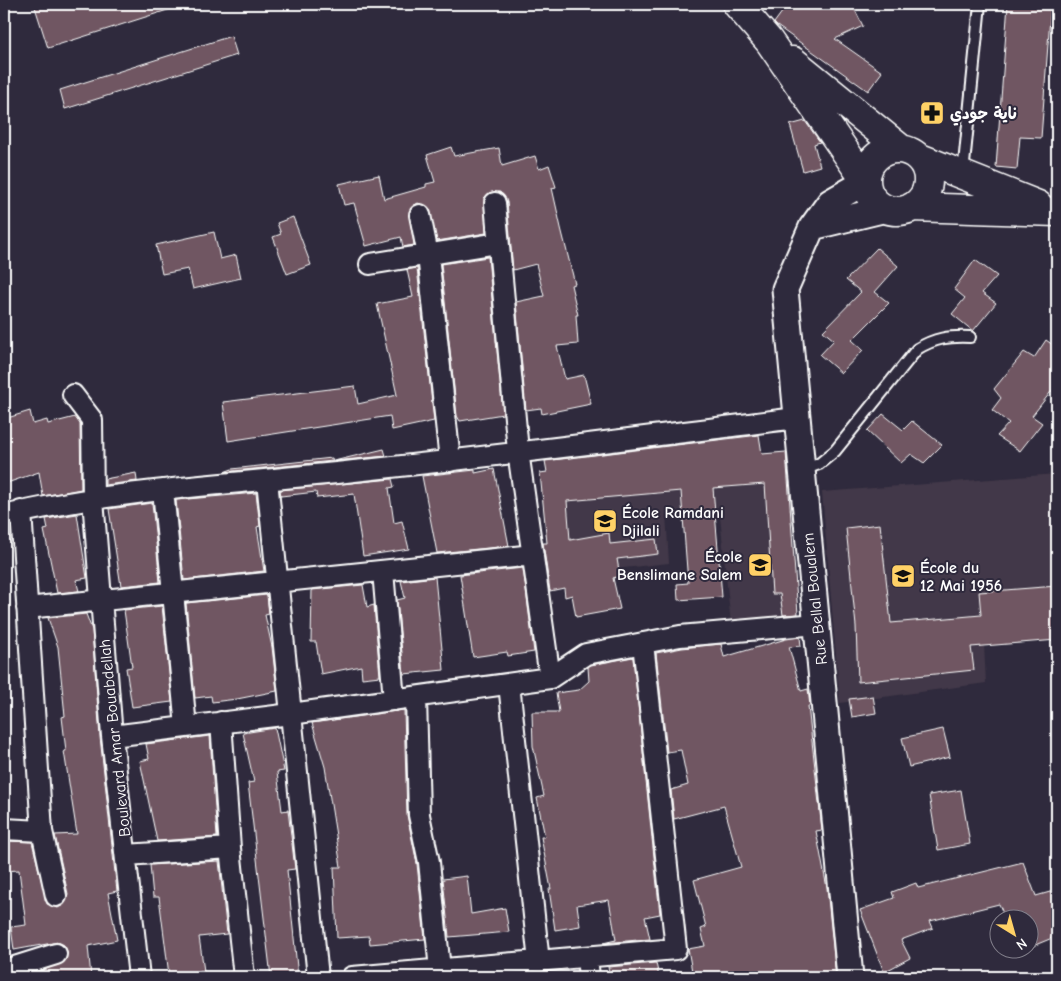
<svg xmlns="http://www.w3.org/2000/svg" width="1061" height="981" viewBox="0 0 1061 981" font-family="'Comic Neue','Playpen Sans Arabic',sans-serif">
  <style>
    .built { fill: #423848 }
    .building { fill: #6f5762; stroke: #fff }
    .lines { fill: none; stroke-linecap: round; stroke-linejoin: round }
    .service-casing { stroke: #fff; stroke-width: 14 }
    .minor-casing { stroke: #fff; stroke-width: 24 }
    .tertiary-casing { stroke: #fff; stroke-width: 29 }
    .secondary-casing { stroke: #fff; stroke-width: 31 }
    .service { stroke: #2f2a3d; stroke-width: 10 }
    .minor { stroke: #2f2a3d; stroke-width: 20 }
    .tertiary { stroke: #2f2a3d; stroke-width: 25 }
    .secondary { stroke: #2f2a3d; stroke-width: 28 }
    .labels { text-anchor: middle; stroke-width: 4; stroke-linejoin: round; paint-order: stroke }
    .poi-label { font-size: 16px; font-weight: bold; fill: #fff; stroke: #2f2a3d; text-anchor: start }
    .street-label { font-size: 16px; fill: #fff; stroke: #2f2a3d }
  </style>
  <rect width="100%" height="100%" fill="#2f2a3d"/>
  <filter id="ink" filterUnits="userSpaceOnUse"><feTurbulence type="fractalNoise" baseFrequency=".02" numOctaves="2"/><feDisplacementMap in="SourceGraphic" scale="10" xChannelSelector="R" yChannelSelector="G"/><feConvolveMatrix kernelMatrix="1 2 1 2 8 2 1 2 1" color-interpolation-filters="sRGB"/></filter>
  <g filter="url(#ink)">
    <path class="built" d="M 787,452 L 798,616 L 731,624 L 719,507 L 666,513 L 669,563 L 551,576 L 540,473 Z
      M 1057,474 L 1057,639 L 984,645 L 986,683 L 840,703 L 822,492 Z"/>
    <path class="building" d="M 34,4 L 177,4 L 177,7 L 48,48 Z
      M 788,4 L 852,4 L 863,26 L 835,39 L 882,72 L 868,91 L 777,26 L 774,23 Z
      M 1008,4 L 1051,4 L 1041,138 L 1020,137 L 1017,169 L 996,167 Z
      M 231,36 L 237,55 L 65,109 L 60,90 Z
      M 805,121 L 820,142 L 814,144 L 820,166 L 803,171 L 790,125 Z
      M 451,147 L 454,156 L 499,148 L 502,166 L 535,156 L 539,169 L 549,165 L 556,187 L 552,188 L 561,228 L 575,284 L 571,285 L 578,315 L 576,315 L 578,344 L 557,346 L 565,379 L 584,375 L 591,404 L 542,414 L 541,408 L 526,410 L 516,302 L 544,296 L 536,264 L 513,270 L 507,202 L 500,192 L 489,193 L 484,198 L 486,233 L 437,241 L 429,208 L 418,203 L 413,206 L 409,212 L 414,245 L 403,247 L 401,237 L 366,246 L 354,203 L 344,205 L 339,184 L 379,175 L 384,199 L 426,187 L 426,184 L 435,182 L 427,155 Z
      M 293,217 L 311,265 L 287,274 L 273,237 L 281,234 L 277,223 Z
      M 214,232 L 220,259 L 236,255 L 241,278 L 193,289 L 188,269 L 162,274 L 156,245 Z
      M 877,248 L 898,266 L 875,292 L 889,303 L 852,340 L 863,350 L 841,373 L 820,355 L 834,340 L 823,331 L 861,292 L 846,280 Z
      M 488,257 L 503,414 L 460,421 L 457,416 L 441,264 Z
      M 975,260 L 997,276 L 982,293 L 996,303 L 973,331 L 952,314 L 965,298 L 954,289 Z
      M 417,268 L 434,421 L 392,430 L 390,416 L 228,441 L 223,402 L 355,386 L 358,404 L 397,395 L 377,304 L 413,297 L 407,270 Z
      M 1046,340 L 1057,348 L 1057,384 L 1032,416 L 1042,423 L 1020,451 L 997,436 L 1009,423 L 992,410 L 1001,398 L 994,389 L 1024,352 L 1034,358 Z
      M 30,411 L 33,424 L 47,420 L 48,424 L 75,417 L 80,424 L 81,489 L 43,496 L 39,472 L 4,484 L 4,419 Z
      M 883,414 L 903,430 L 912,421 L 942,445 L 924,463 L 911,454 L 901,463 L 867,431 Z
      M 759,435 L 762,454 L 786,452 L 798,614 L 783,615 L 780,594 L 772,594 L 765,484 L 713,488 L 722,597 L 678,600 L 677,584 L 688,583 L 681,491 L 567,501 L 570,540 L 609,533 L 610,544 L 656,539 L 658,554 L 617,559 L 620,576 L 613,578 L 620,609 L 576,617 L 572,595 L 565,597 L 564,588 L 550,591 L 543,543 L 547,543 L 540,473 L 547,472 L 545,461 Z
      M 384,449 L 386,456 L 334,461 Z
      M 332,458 L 333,461 L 224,472 L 232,469 Z
      M 494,469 L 509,546 L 437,553 L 422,476 L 475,470 L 475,473 Z
      M 136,473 L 137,481 L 105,485 L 105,479 Z
      M 392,479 L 394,487 L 389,488 L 394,523 L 402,521 L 409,549 L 363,556 L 354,494 L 317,498 L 316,492 L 281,496 L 280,490 Z
      M 256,493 L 260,526 L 257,527 L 264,571 L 184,580 L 176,500 Z
      M 152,503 L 160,582 L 121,586 L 109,509 Z
      M 77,514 L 87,578 L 76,580 L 79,591 L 57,593 L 44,530 L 48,529 L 46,519 Z
      M 880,524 L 891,623 L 981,615 L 979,592 L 1057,586 L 1057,640 L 971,647 L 974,670 L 858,682 L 856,626 L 846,528 Z
      M 523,568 L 534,652 L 508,656 L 507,652 L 473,657 L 460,575 Z
      M 435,577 L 444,670 L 404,674 L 397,600 L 405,598 L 401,581 Z
      M 363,585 L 367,607 L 374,605 L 380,676 L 362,678 L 361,666 L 321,674 L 316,642 L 311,642 L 312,590 Z
      M 267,595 L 269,614 L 265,615 L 272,647 L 277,691 L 237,699 L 212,702 L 211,696 L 195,698 L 186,603 Z
      M 162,606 L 172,702 L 132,707 L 126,668 L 132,667 L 124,610 Z
      M 86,614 L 92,630 L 100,737 L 117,891 L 108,893 L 117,940 L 88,946 L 91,977 L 42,977 L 41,971 L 64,962 L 67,951 L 64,945 L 58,942 L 14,950 L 11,927 L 26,925 L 19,870 L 4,871 L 4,841 L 32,842 L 47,904 L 58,908 L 64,904 L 68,894 L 55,835 L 77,834 L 64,751 L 66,751 L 62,717 L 65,716 L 58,647 L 48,618 Z
      M 800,637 L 801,646 L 789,647 L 801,691 L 808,689 L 810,706 L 808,706 L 822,830 L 816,831 L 827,888 L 836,977 L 693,977 L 688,949 L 705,946 L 701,929 L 706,927 L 694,880 L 741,867 L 724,806 L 674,819 L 671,790 L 688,785 L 681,750 L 667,752 L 656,653 L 682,648 L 721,644 L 724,657 L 786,639 Z
      M 633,657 L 660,914 L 645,917 L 650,939 L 603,943 L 616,940 L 609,900 L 577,905 L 580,926 L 555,930 L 549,889 L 551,889 L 541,837 L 545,837 L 537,798 L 544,796 L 533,746 L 532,712 L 559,712 L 556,693 L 579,690 L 589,681 L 588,667 L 591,665 Z
      M 873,696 L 876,713 L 852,717 L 849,699 Z
      M 404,710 L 407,815 L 417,864 L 425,939 L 370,944 L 369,936 L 337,938 L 334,867 L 341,867 L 325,767 L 312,723 Z
      M 275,728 L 284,771 L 277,772 L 282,811 L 288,810 L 295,869 L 287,870 L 298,977 L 271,977 L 248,783 L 254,782 L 243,733 Z
      M 943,729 L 950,757 L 909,767 L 902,738 Z
      M 210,736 L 217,837 L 157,841 L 140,761 L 149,759 L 146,744 Z
      M 961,790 L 970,844 L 938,850 L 929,795 Z
      M 219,861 L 227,934 L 199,937 L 204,971 L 169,975 L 159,897 L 153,897 L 150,865 Z
      M 1023,862 L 1036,896 L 1057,890 L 1057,936 L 1028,948 L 1028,918 L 1005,918 L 999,904 L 930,921 L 933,928 L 901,940 L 910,958 L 884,972 L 860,910 L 894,898 L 892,892 L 916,883 L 918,888 Z
      M 467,876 L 471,914 L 505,908 L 509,932 L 449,937 L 443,879 Z
      M 656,963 L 659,977 L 610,977 L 608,967 Z"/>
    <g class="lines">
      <defs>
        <path id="service" d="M 963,174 L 980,4
          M 803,470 L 819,464 L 835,451 L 917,349 C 935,338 949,336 970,337"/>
        <path id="minor" d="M 495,203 L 518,451 L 550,678
          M 420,215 L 428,255 L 450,461
          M 370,264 L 498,243
          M 73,395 L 92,420 L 93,499 L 112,736 L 139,977
          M 267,480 L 318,977
          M 163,490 L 186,727
          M 21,511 L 42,831
          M 4,516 C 118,489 238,484 354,471 C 502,456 649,436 797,418
          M 383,571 L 394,700
          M 27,608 L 533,555
          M 509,684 L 539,962
          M 416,697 L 419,815 L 429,862 L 440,970
          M 221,722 L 230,848 L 244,977
          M 112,736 L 291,714 L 550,678 L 586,654 L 680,636 L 817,624
          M 4,829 L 42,831 L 56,896
          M 126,855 L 230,848
          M 587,957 L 589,977
          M 5,970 L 56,954
          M 352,977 L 676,949 L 643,643"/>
        <path id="tertiary" d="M 812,227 L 886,209
          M 850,977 L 785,289 L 812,227 L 830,202 L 865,182"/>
        <path id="secondary" d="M 737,4 L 769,41 L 865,180
          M 793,61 L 900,148
          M866 180a31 31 0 1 1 62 0a31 31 0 1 1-62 0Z
          M 920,158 L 1038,205
          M 912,207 L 1057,212"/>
      </defs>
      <use href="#service" class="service-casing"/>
      <use href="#minor" class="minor-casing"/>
      <use href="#tertiary" class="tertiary-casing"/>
      <use href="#secondary" class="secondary-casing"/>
      <use href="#service" class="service"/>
      <use href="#minor" class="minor"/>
      <use href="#tertiary" class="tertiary"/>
      <use href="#secondary" class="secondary"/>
    </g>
  </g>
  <defs>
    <symbol id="pharmacy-square" viewBox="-11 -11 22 22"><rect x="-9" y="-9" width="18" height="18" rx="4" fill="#ffd166" stroke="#2f2a3d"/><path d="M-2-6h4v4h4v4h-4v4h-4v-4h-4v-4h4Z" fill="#111"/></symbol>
    <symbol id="school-square" viewBox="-11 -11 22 22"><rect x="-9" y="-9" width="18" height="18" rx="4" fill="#ffd166" stroke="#2f2a3d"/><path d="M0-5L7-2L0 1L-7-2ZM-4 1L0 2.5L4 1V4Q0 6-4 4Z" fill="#111"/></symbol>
  </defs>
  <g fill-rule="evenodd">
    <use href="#pharmacy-square" x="918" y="99" width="28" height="28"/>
    <use href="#school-square" x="591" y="507" width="28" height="28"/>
    <use href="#school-square" x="746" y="551" width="28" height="28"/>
    <use href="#school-square" x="889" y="562" width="28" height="28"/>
  </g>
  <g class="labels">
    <g class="poi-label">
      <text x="950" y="119">ناية جودي</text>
      <text x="622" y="518">École Ramdani<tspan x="622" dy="18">Djilali</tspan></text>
      <text x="742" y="562" text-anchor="end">École<tspan x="742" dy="18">Benslimane Salem</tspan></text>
      <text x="920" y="573">École du<tspan x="920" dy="18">12 Mai 1956</tspan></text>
    </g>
    <g class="street-label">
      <text transform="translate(814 599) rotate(-96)" y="6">Rue Bellal Boualem</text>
      <text transform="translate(114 738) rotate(-96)" y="6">Boulevard Amar Bouabdellah</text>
    </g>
  </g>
  <rect width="1061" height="981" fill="none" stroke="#2f2a3d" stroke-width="20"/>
  <rect x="10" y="10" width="1041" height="961" fill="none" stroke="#fff" stroke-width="2" filter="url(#ink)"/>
  <g transform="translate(1014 934) rotate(143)"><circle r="24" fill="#2f2a3d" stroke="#827f8b"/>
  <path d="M0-4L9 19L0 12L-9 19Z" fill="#ffd166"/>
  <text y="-8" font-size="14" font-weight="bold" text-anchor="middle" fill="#ffffff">N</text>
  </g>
</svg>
